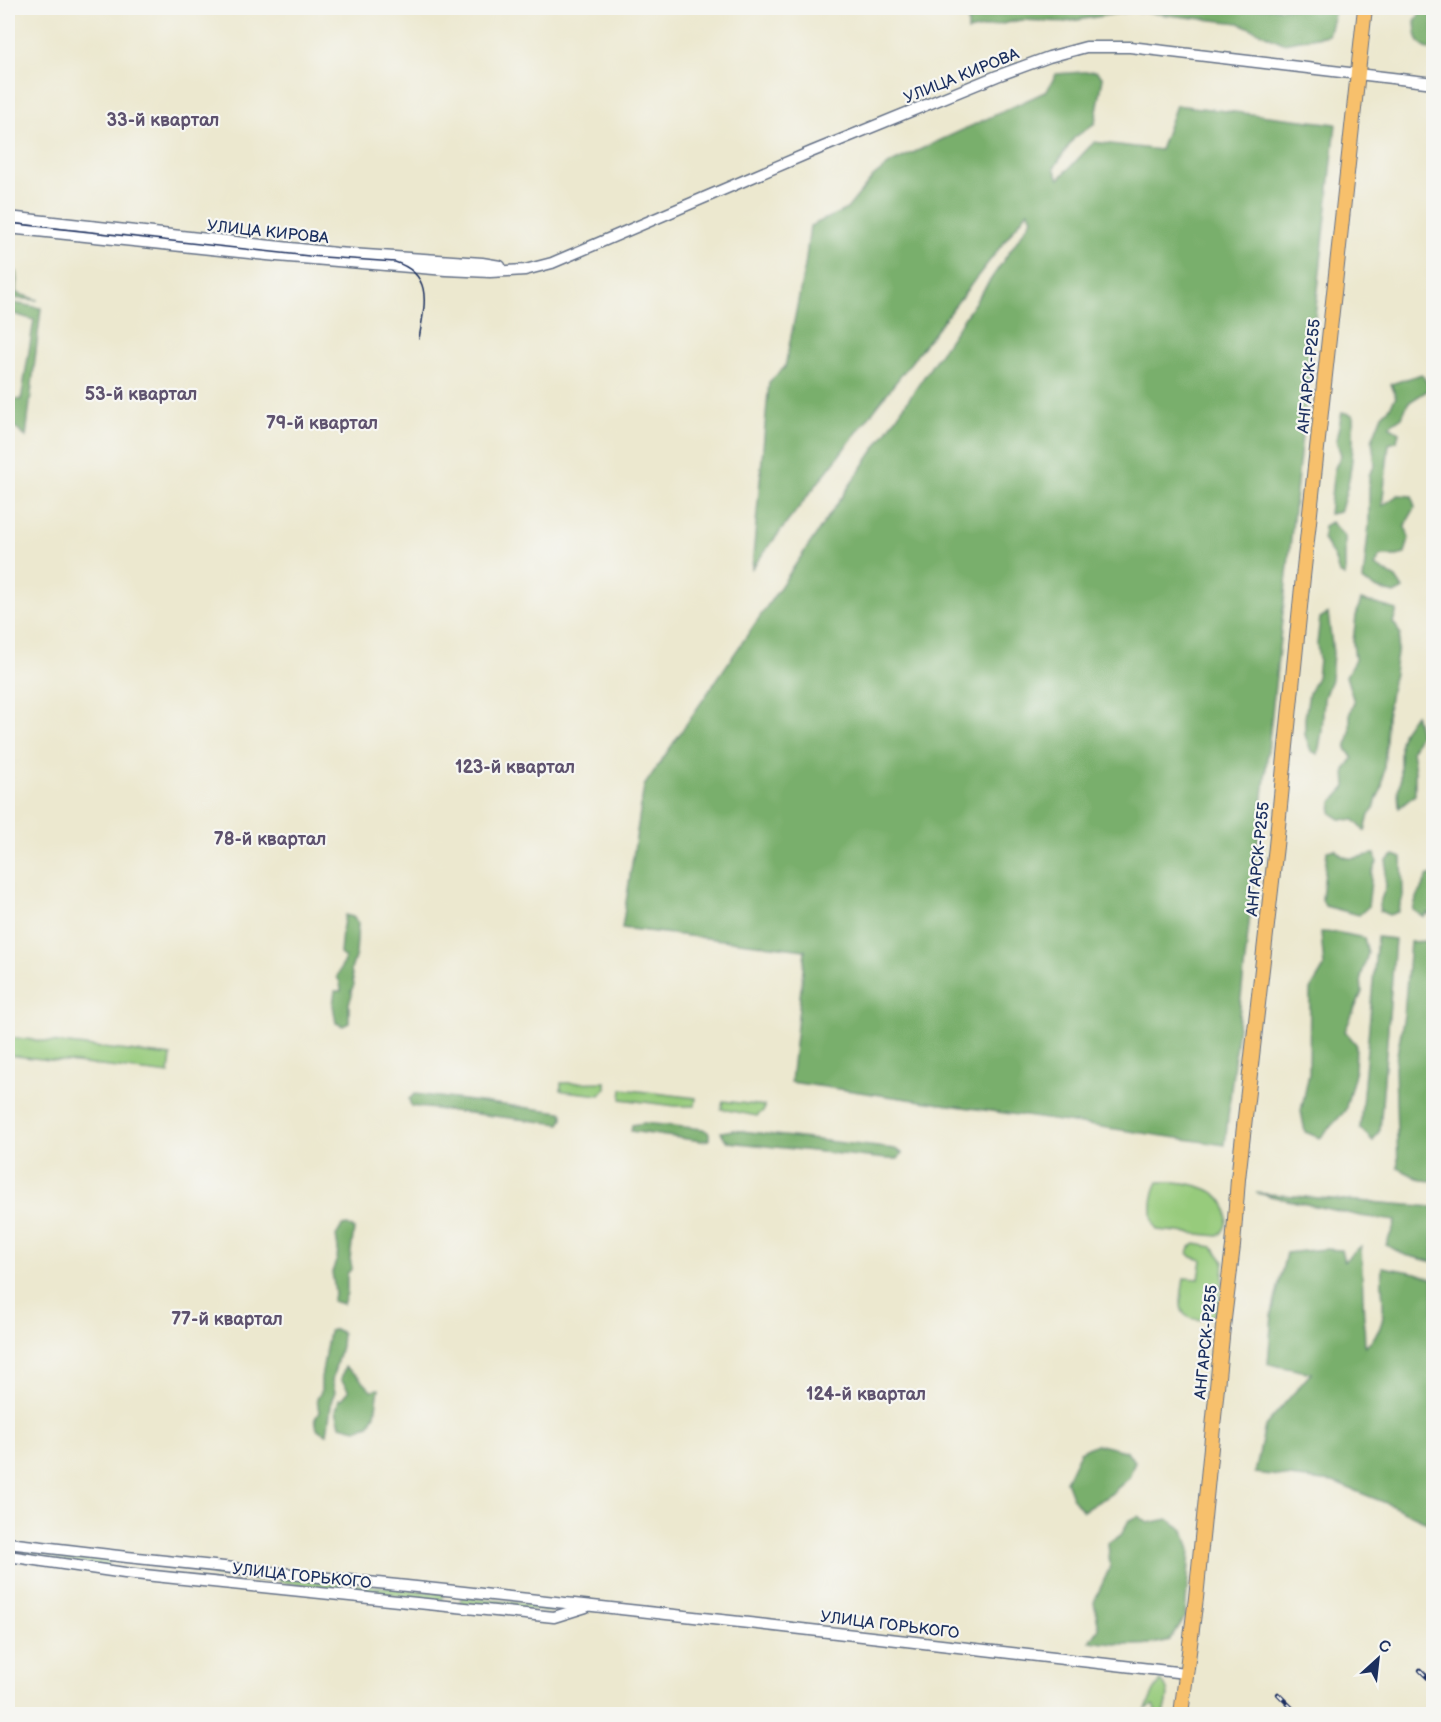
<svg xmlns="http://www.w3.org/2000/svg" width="1441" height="1722" viewBox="0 0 1441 1722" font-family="'Balsamiq Sans',sans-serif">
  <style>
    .green { fill: #97cb7c; stroke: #597d6d; stroke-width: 1.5 }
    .forest { fill: #79af6c; stroke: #4a6f65; stroke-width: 1.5 }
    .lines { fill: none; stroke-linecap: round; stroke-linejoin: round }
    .minor-casing { stroke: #647086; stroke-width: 13 }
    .major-casing { stroke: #647086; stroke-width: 16 }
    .minor { stroke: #fff; stroke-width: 10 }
    .major { stroke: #f7c06c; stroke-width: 14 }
    .tram { stroke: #1b2f5e; stroke-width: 1.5 }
    .rail-casing { stroke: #1b2f5e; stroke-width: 4.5 }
    .rail { stroke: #f6f6f2; stroke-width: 2; stroke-dasharray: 7; stroke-linecap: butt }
    .labels { text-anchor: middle; stroke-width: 4.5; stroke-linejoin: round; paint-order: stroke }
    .street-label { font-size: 16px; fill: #1b2f5e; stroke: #f6f6f2 }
    .neighbourhood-label { font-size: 18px; font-weight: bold; fill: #5e526e; stroke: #f6f6f2 }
  </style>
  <rect width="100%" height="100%" fill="#f6f6f2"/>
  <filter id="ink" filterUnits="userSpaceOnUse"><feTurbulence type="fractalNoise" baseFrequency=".0167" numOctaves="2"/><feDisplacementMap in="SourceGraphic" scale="12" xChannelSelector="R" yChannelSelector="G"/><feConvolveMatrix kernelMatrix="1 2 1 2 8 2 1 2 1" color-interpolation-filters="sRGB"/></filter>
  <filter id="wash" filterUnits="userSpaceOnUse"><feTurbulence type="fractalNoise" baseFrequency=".008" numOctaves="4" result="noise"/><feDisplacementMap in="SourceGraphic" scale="24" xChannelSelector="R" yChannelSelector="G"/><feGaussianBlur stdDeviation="1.35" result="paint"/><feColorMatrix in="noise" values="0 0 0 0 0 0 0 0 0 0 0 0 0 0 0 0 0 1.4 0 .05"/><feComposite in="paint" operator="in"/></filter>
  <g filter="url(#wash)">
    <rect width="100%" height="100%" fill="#ece8cf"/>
    <path class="green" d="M 8,1037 L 171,1056 L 169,1074 L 8,1055 Z
      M 606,1082 L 606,1088 L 600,1095 L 564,1091 L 561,1090 L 561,1083 Z
      M 622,1089 L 696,1098 L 695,1106 L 675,1106 L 621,1099 Z
      M 723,1101 L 764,1106 L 764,1110 L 757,1116 L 721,1109 Z
      M 1158,1182 C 1181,1181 1227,1185 1227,1216 C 1227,1225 1225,1231 1218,1236 L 1157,1230 C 1149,1218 1151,1195 1158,1182 Z
      M 1195,1244 L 1213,1247 L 1224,1261 C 1223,1273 1222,1302 1217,1311 C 1211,1322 1187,1323 1182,1310 C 1179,1302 1183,1287 1184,1278 L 1199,1279 L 1202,1260 L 1192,1257 L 1188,1253 L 1190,1247 Z
      M 8,1546 L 110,1559 L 108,1567 L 8,1554 Z
      M 213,1570 L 267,1575 L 267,1581 L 213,1576 Z
      M 279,1576 L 443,1593 L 442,1601 L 279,1582 Z
      M 461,1597 L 551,1606 L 551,1612 L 460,1603 Z
      M 1161,1681 C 1172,1691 1167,1702 1164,1714 L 1157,1714 L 1153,1705 L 1146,1709 L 1154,1691 Z"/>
    <path class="forest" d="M 968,8 L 1336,8 L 1328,35 L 1283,43 L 1239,23 L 1133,11 L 1065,22 L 1021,20 L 968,31 Z
      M 1423,8 L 1433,8 L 1433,51 C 1416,46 1416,37 1415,21 L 1423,9 Z
      M 1096,71 L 1103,78 L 1095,123 L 1074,138 L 1054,168 L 1059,179 L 1094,142 L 1160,150 L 1176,105 L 1336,124 L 1225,1145 L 791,1082 L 805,950 L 622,928 L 644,786 L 1032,219 L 1028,211 L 752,568 L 769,382 L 785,367 L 805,266 L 810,226 L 847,209 L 873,177 L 891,163 L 1047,91 L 1056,74 Z
      M 8,270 L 17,272 L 16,293 L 38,300 L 8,298 Z
      M 8,302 L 41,308 L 26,437 C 7,421 7,423 8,398 L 21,400 L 34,320 L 11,313 Z
      M 1422,374 L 1430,389 L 1408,403 L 1402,417 L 1389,426 L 1399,432 L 1397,441 L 1389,444 L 1382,506 L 1398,495 L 1412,496 L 1415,508 L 1405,525 L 1409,538 L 1405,554 L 1397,556 L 1380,556 L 1375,566 L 1396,578 L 1403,589 L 1395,594 L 1378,589 L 1363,581 L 1369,525 L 1369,475 L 1375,465 L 1372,440 L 1382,415 L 1390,407 L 1396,397 L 1391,384 Z
      M 1342,412 L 1353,415 C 1354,451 1352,478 1340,512 L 1329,514 L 1334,470 L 1341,455 L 1336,440 Z
      M 1331,522 L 1345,537 L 1345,576 L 1339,573 L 1334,557 L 1323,539 L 1324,526 Z
      M 1361,600 L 1397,610 L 1393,623 L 1396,626 L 1400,634 L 1387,717 L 1386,744 L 1382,788 L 1377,798 L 1374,809 L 1369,815 L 1365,831 L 1354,820 L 1340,819 L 1331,813 L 1332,802 L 1346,787 L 1345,770 L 1353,758 L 1346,749 L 1350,732 L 1350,713 L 1354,702 L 1346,676 L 1355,660 L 1353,642 L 1356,616 Z
      M 1328,613 L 1333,653 L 1331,679 L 1324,698 L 1322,731 L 1318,754 L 1311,751 L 1305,735 L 1305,718 L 1309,693 L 1317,677 L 1319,660 L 1317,644 L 1320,618 Z
      M 1415,714 L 1420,734 L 1412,750 L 1415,771 L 1415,795 L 1399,808 L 1398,791 L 1400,782 L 1400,742 L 1403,731 Z
      M 1335,849 C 1348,865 1357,856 1375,854 L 1377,862 L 1372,872 L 1368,907 L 1359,915 L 1325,906 L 1322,899 L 1327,851 Z
      M 1394,855 L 1402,858 L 1403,897 L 1398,912 L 1389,915 L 1380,911 L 1379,905 L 1386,886 L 1385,878 L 1387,860 Z
      M 1428,875 L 1433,875 L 1433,917 L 1427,913 L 1424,917 L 1413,910 L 1416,900 Z
      M 345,915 L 353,917 L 358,923 L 356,954 L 351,970 L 354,985 L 351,991 L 352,995 L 349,1003 L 349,1023 L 343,1026 L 336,1023 L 333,1005 L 335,991 L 341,991 L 340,982 L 337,977 L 345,958 L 340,954 L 342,931 Z
      M 1321,932 L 1340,933 L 1364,938 L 1368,953 L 1361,977 L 1362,992 L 1345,1031 L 1356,1044 L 1355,1073 L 1345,1111 L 1320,1138 L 1305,1132 L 1301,1111 L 1309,1074 L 1310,990 L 1324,967 Z
      M 1377,937 L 1395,939 L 1380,1130 L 1373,1141 L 1360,1128 Z
      M 1430,941 L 1434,942 L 1433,1181 L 1421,1180 L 1398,1168 L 1395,1066 L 1404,1015 L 1410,942 Z
      M 415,1094 L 561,1112 L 563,1114 L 563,1119 L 560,1124 L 418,1107 L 411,1106 L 409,1099 Z
      M 644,1123 L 703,1129 L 709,1133 L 709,1140 L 701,1141 L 631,1131 L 632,1125 Z
      M 733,1130 L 895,1149 L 902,1153 L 898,1159 L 886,1159 L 729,1142 L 724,1138 L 721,1132 Z
      M 1256,1193 L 1433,1207 L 1433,1262 L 1405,1255 L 1386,1245 L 1396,1221 L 1360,1216 Z
      M 348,1225 L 354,1229 L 350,1259 L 352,1268 L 347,1274 L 347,1293 L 343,1304 L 332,1301 L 335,1292 L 332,1272 L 337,1259 L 338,1249 L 336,1236 L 342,1226 Z
      M 1361,1246 L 1365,1346 C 1394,1324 1379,1298 1382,1267 L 1417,1273 L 1433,1279 L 1433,1525 L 1386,1503 L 1333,1482 L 1255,1473 L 1265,1426 L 1311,1373 L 1268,1364 L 1272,1314 L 1286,1253 L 1324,1249 L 1341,1250 L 1344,1261 Z
      M 335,1329 L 342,1333 L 341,1346 L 332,1380 L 335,1392 L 332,1399 L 327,1434 L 317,1429 L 315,1419 L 319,1412 L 317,1399 L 321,1392 L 321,1378 L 329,1331 Z
      M 345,1367 L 358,1376 L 371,1390 L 379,1389 L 375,1414 L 369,1425 L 356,1429 L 340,1425 L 336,1411 L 339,1399 L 342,1399 L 349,1391 L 341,1379 Z
      M 1096,1444 L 1125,1451 L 1135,1461 L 1129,1478 L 1111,1494 L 1083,1511 L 1072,1497 L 1066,1481 L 1080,1452 Z
      M 1139,1516 L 1148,1523 L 1168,1519 L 1184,1530 L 1190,1550 L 1185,1617 L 1170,1640 C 1143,1648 1118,1645 1090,1641 L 1099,1628 L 1094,1602 L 1110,1567 L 1108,1543 L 1121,1535 L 1129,1520 Z"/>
  </g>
  <g filter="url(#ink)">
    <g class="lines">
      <defs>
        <path id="minor" d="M 8,217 L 336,253 L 482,263 L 500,266
          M 8,228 L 277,256 L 446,270 L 490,272 L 525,270 L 552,263 L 811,152 L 997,76 L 1049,57 L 1086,47 L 1130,47 L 1434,83
          M 8,1543 L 127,1557 L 455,1591 L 758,1624 L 1185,1673
          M 8,1556 L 125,1573 L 554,1617 L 586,1607"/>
        <path id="major" d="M 1181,1714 L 1196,1598 L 1223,1327 L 1233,1246 L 1238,1179 L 1276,846 L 1303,577 L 1365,8"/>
      </defs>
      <use href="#minor" class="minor-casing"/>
      <use href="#major" class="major-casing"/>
      <use href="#minor" class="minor"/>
      <use href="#major" class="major"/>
      <path class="tram" d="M 8,223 L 309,256 L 395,262 C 435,275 424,307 419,339"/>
      <defs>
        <path id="rail" d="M 1420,1670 L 1434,1684
          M 1278,1694 L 1298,1714"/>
      </defs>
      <use href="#rail" class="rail-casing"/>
      <use href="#rail" class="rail"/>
    </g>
  </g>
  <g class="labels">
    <g class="street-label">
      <text transform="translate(961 75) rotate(-22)" y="6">УЛИЦА КИРОВА</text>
      <text transform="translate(268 231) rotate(6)" y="6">УЛИЦА КИРОВА</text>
      <text transform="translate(1308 376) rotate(-84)" y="6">АНГАРСК-Р255</text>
      <text transform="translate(1257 859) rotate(-84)" y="6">АНГАРСК-Р255</text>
      <text transform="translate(1205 1342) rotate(-84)" y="6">АНГАРСК-Р255</text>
      <text transform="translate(302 1575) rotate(6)" y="6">УЛИЦА ГОРЬКОГО</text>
      <text transform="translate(890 1624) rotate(7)" y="6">УЛИЦА ГОРЬКОГО</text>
    </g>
    <g class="neighbourhood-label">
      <text x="163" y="126">33-й квартал</text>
      <text x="141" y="400">53-й квартал</text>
      <text x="322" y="429">79-й квартал</text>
      <text x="515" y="773">123-й квартал</text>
      <text x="270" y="845">78-й квартал</text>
      <text x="227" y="1325">77-й квартал</text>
      <text x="866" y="1400">124-й квартал</text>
    </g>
  </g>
  <rect width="1441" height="1722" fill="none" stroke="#f6f6f2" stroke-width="30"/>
  <g transform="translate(1378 1659) rotate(27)" stroke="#f6f6f2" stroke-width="4.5" paint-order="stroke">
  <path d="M0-4.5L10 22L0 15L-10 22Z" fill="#1b2f5e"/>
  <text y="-9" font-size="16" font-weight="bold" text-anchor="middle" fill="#1b2f5e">С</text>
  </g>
</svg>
